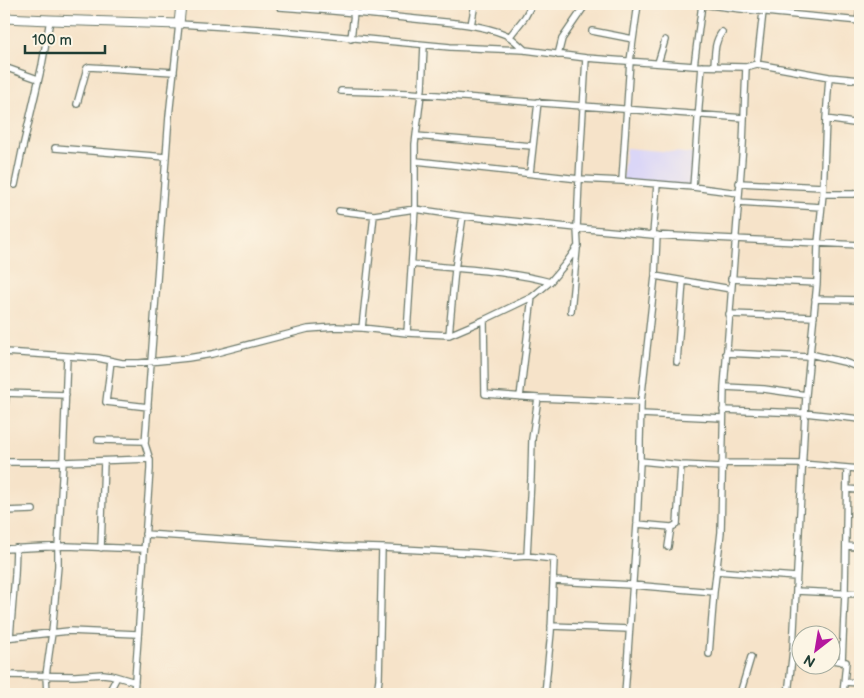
<svg xmlns="http://www.w3.org/2000/svg" width="864" height="698" viewBox="0 0 864 698" font-family="'Balsamiq Sans',sans-serif">
  <style>
    .built { fill: #dad6f7 }
    .lines { fill: none; stroke-linecap: round; stroke-linejoin: round }
    .street-casing { stroke: #6a7768; stroke-width: 8 }
    .secondary-casing { stroke: #6a7768; stroke-width: 11 }
    .street { stroke: #fff; stroke-width: 5.5 }
    .secondary { stroke: #fff; stroke-width: 9 }
  </style>
  <rect width="100%" height="100%" fill="#fcf5e5"/>
  <filter id="ink" filterUnits="userSpaceOnUse"><feTurbulence type="fractalNoise" baseFrequency=".02" numOctaves="2"/><feDisplacementMap in="SourceGraphic" scale="10" xChannelSelector="R" yChannelSelector="G"/><feConvolveMatrix kernelMatrix="1 2 1 2 8 2 1 2 1" color-interpolation-filters="sRGB"/></filter>
  <filter id="wash" filterUnits="userSpaceOnUse"><feTurbulence type="fractalNoise" baseFrequency=".0096" numOctaves="4" result="noise"/><feDisplacementMap in="SourceGraphic" scale="20" xChannelSelector="R" yChannelSelector="G"/><feGaussianBlur stdDeviation="1.12" result="paint"/><feColorMatrix in="noise" values="0 0 0 0 0 0 0 0 0 0 0 0 0 0 0 0 0 1.4 0 .05"/><feComposite in="paint" operator="in"/></filter>
  <g filter="url(#wash)">
    <rect width="100%" height="100%" fill="#f6e3c9"/>
    <path class="built" d="M 626,148 L 696,154 L 693,187 L 622,181 Z"/>
  </g>
  <g filter="url(#ink)">
    <g class="lines">
      <defs>
        <path id="street" d="M 700,4 L 775,13 L 860,21
          M 280,7 C 328,10 377,15 425,20 C 451,23 479,24 504,34 C 512,37 518,44 525,50
          M 775,13 L 777,4
          M 858,21 L 860,10
          M 471,25 L 475,4
          M 592,31 L 633,39
          M 510,36 L 525,17 L 532,4
          M 351,39 L 355,4
          M 558,55 L 562,39 L 586,4
          M 658,63 L 665,40
          M 757,64 L 763,12
          M 694,66 L 702,4
          M 714,66 C 715,54 714,42 722,32
          M 4,67 L 38,79
          M 341,91 L 410,93 L 744,118
          M 77,104 L 87,68 L 89,67 L 174,72
          M 826,119 L 860,124
          M 416,136 L 532,146
          M 55,148 L 166,157
          M 416,161 L 579,179 L 622,181 L 693,187 L 739,193
          M 530,173 L 538,102
          M 622,181 L 630,61 L 638,4
          M 739,183 L 823,187
          M 15,185 L 22,151 L 42,65 L 50,20
          M 693,187 L 702,66
          M 823,194 L 854,194 L 860,192
          M 738,202 L 821,207
          M 339,211 L 374,215 L 415,209 L 463,216 L 577,228 L 653,235 L 860,245
          M 653,235 L 657,184
          M 412,264 C 458,269 505,270 550,282
          M 655,276 L 731,289
          M 731,279 L 817,283
          M 815,299 L 860,300
          M 571,311 L 577,249
          M 729,314 L 814,317
          M 484,320 L 485,394 L 538,398 L 641,402
          M 362,328 L 374,215
          M 407,333 L 415,209 L 415,144 L 421,94 L 422,89 L 424,45
          M 449,335 L 455,269 L 463,216
          M 4,352 L 67,356 L 98,358 L 122,363 L 139,363 L 188,358 L 212,354 L 308,329 L 335,327 L 362,328 L 407,333 L 449,335 L 484,320 L 532,297 L 550,282 L 566,263 L 578,246 L 577,228 L 579,179 L 586,58
          M 726,353 L 809,357
          M 810,354 L 844,362 L 860,368
          M 111,361 L 106,402 L 148,407
          M 677,362 L 683,281
          M 724,387 L 764,389 L 806,395
          M 4,393 L 66,395
          M 520,397 L 532,297
          M 723,410 L 805,413 L 860,419
          M 641,414 L 722,418
          M 4,418 L 6,393
          M 98,440 L 145,441
          M 640,461 L 681,465 L 723,467
          M 4,462 L 63,462 L 149,459
          M 722,463 L 802,464 L 860,469
          M 847,489 L 860,490
          M 4,511 L 33,510
          M 637,524 L 671,527 L 674,526 L 677,524 L 681,465
          M 145,534 L 343,547 L 382,548 L 477,553 L 514,557 L 527,556 L 554,559 L 551,632 L 545,694
          M 846,546 L 860,547
          M 668,547 L 671,527
          M 101,548 L 104,461
          M 4,549 L 66,546 L 144,549
          M 527,556 L 531,478 L 532,439 L 538,398
          M 716,571 L 796,577
          M 554,581 L 632,585 L 714,592
          M 796,591 L 860,594
          M 551,626 L 629,629
          M 10,637 L 15,575 L 16,548
          M 4,638 L 69,631 L 137,634
          M 709,654 L 714,592 L 721,532 L 724,387 L 743,145 L 746,67
          M 832,660 L 846,662 L 843,694
          M 842,662 L 845,593 L 847,468
          M 4,675 L 75,676 L 103,674 L 111,675 L 135,682
          M 844,682 L 860,683
          M 47,694 L 46,675 L 52,633 L 58,566 L 58,547 L 63,462 L 67,356
          M 108,694 L 117,677
          M 134,694 L 150,469 L 150,460 L 145,444 L 169,116 L 179,24 L 260,29 L 450,47 L 525,50 L 586,58 L 694,66 L 746,67 L 757,64 L 829,77 L 860,80
          M 377,694 L 379,679 L 382,548
          M 625,694 L 637,524 L 640,461 L 640,441 L 641,402 L 655,276 L 657,235
          M 740,694 L 751,657
          M 788,694 L 793,649 L 806,395 L 817,283 L 818,243 L 823,194 L 826,119 L 829,77"/>
        <path id="secondary" d="M 4,18 L 50,20 L 179,24 L 181,4"/>
      </defs>
      <use href="#street" class="street-casing"/>
      <use href="#secondary" class="secondary-casing"/>
      <use href="#street" class="street"/>
      <use href="#secondary" class="secondary"/>
    </g>
  </g>
  <rect width="864" height="698" fill="none" stroke="#fcf5e5" stroke-width="20"/>
  <g transform="translate(816 650) rotate(211)"><circle r="24" fill="#fcf5e5" stroke="#a4ab9e"/>
  <path d="M0-4L9 19L0 12L-9 19Z" fill="#b5179e"/>
  <text y="-8" font-size="14" font-weight="bold" text-anchor="middle" fill="#1f3d34">N</text>
  </g>
  <path d="M25 45v8h80v-8" fill="none" stroke="#1f3d34" stroke-width="2.5"/>
  <text x="32" y="45" font-size="15" fill="#1f3d34" stroke="#fcf5e5" stroke-width="4" paint-order="stroke">100 m</text>
</svg>
